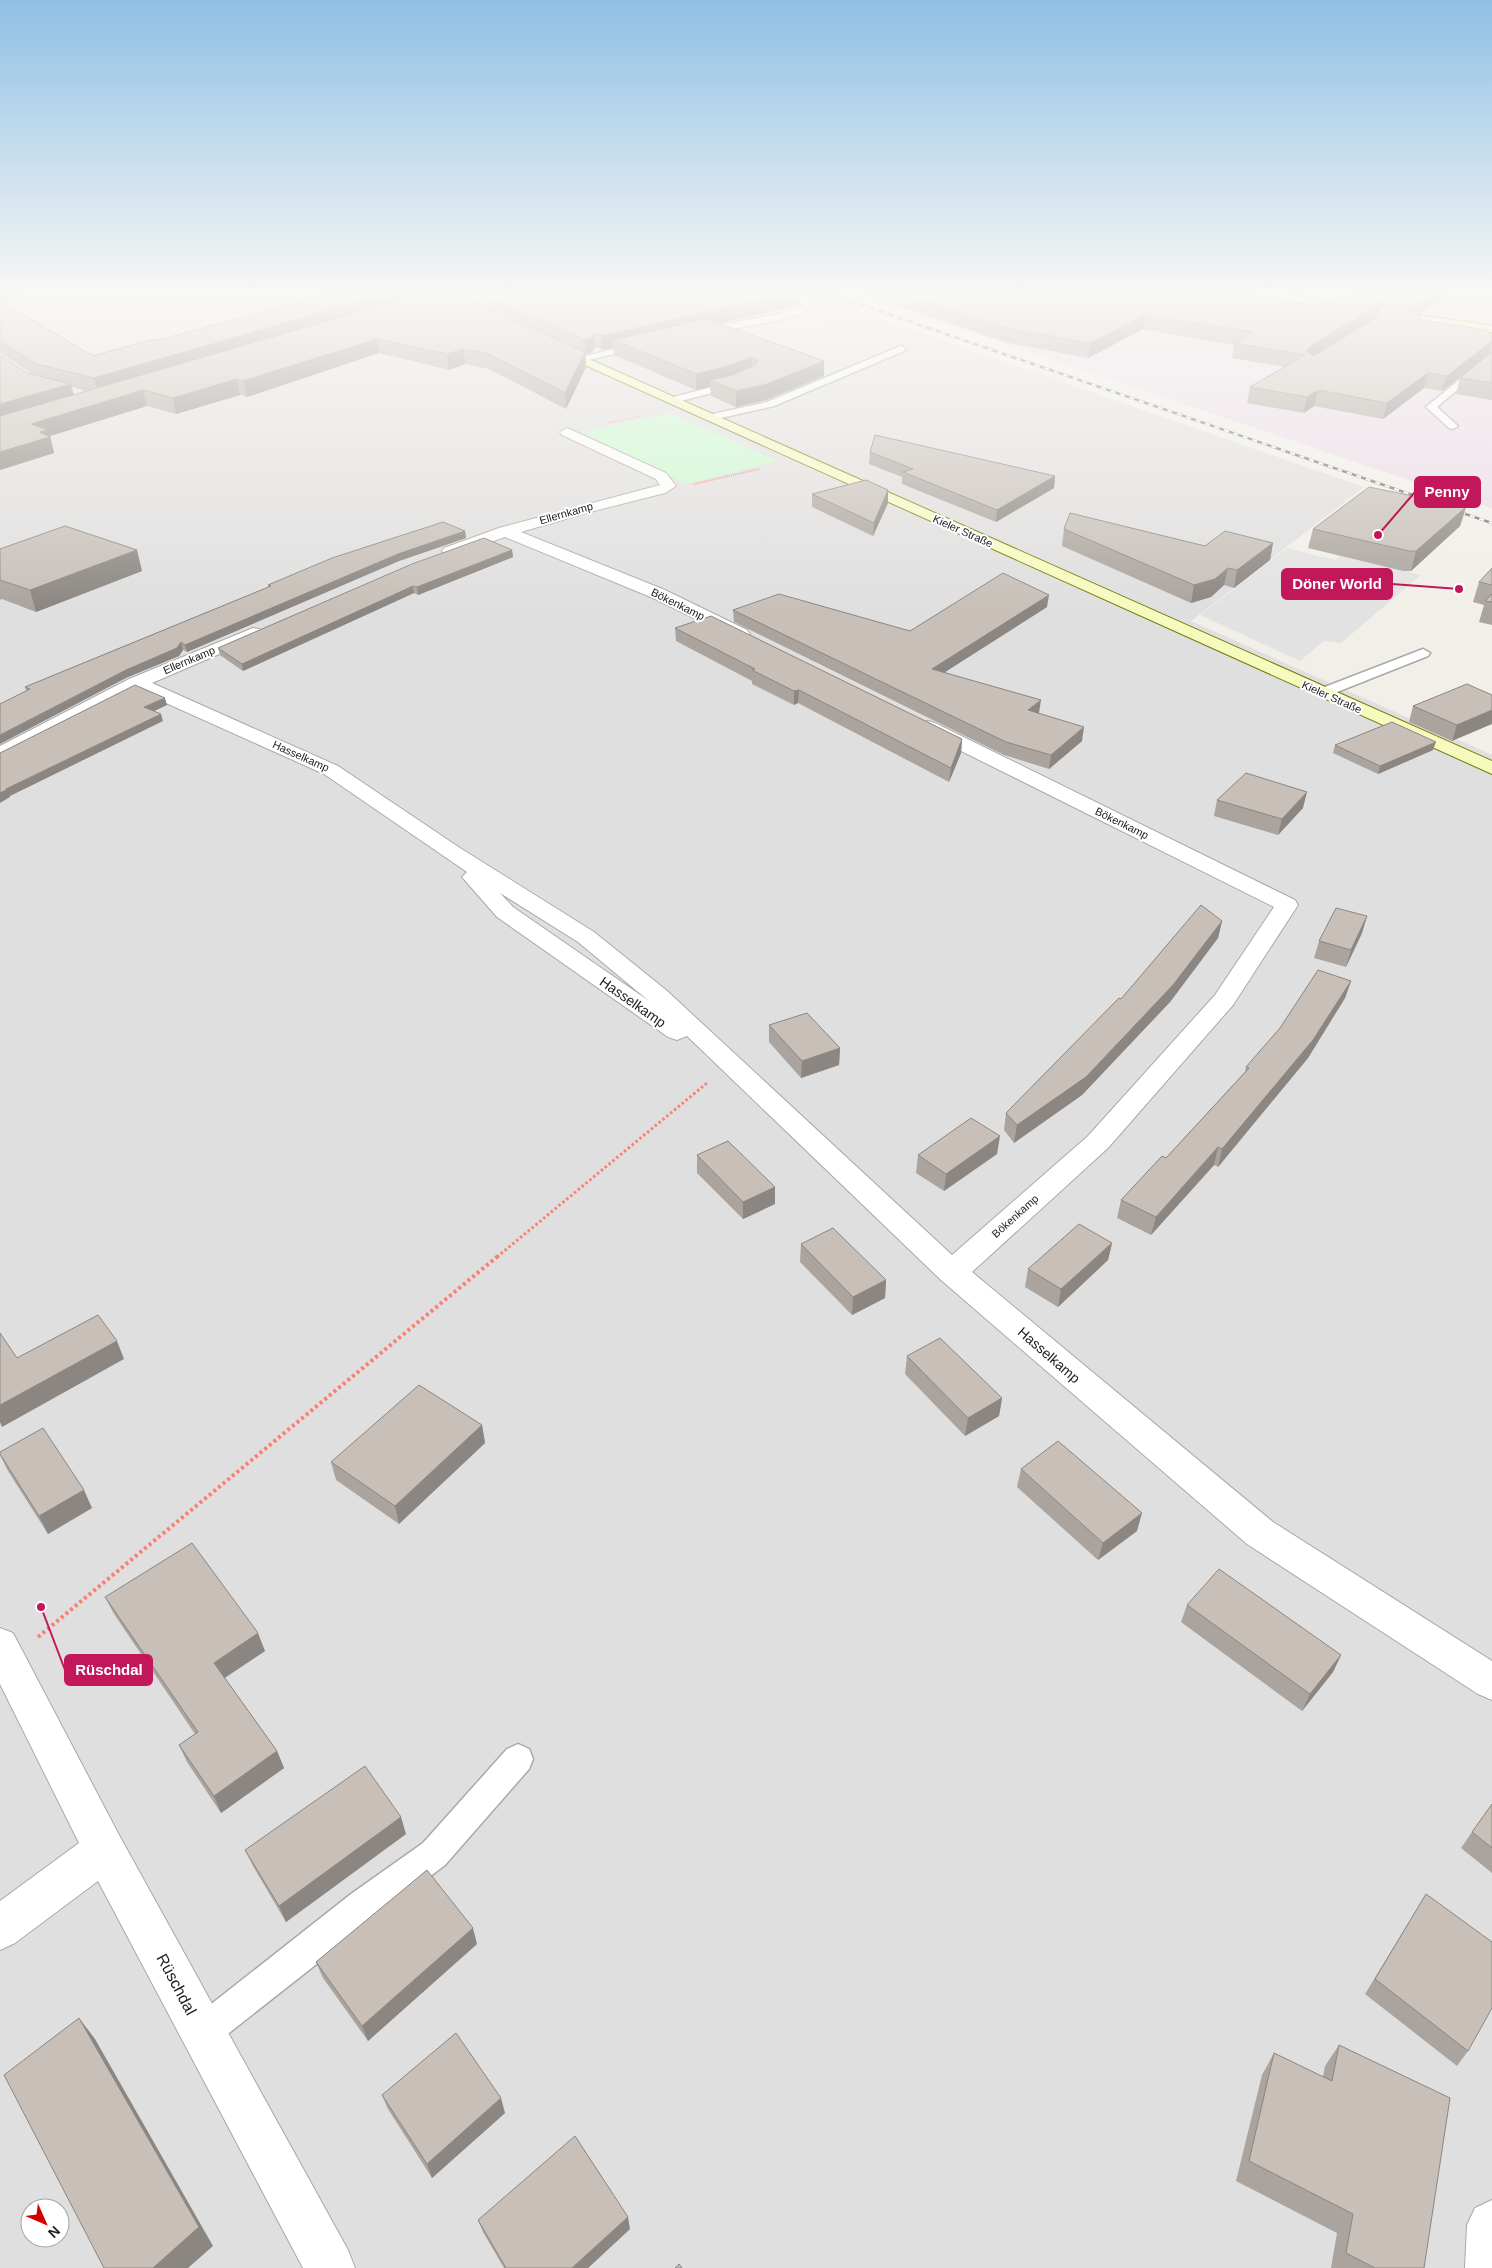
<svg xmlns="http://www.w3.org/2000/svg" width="1492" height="2268" viewBox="0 0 1492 2268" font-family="Helvetica,sans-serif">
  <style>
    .residential { fill: #e0dfdf; fill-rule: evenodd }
    .commercial { fill: #f2dad9 }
    .industrial { fill: #ebdbe8 }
    .park { fill: #c8facc }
    .parking { fill: #e2e2e2 }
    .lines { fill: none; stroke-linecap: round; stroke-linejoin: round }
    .lane-casing { stroke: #a9a9a9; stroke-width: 3 }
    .street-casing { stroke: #a9a9a9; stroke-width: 2 }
    .secondary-casing { stroke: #707d05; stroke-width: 2 }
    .path-far3 { stroke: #fa8072; stroke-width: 1; stroke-dasharray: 1 1; stroke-linecap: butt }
    .path-far2 { stroke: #fa8072; stroke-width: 2; stroke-dasharray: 1 1; stroke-linecap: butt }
    .path-far1 { stroke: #fa8072; stroke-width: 3; stroke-dasharray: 2.5 2.5; stroke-linecap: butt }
    .path { stroke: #fa8072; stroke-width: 4; stroke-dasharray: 3 3; stroke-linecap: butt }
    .lane { fill: #fff; fill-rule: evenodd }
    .street { fill: #fff; fill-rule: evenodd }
    .secondary { fill: #f7fabf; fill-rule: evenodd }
    .rail-casing { stroke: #707070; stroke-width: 2.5 }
    .rail { stroke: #fff; stroke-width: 2; stroke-dasharray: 5; stroke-linecap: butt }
    .wall { fill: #aba49e; fill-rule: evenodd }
    .shaded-wall { fill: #8b8681 }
    .building { fill: #c7bfb8; stroke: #8b8681 }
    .labels { text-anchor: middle; stroke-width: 4; stroke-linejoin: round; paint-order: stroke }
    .far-street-label { font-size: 11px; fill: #222; stroke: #fff }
    .street-label { font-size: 14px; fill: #222; stroke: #fff }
    .near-street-label { font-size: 16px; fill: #222; stroke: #fff }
    .leader { fill: none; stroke: #c2185b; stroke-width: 2 }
    .callout-dot { fill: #c2185b; stroke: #fff; stroke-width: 2 }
    .callout { fill: #c2185b; stroke: #c2185b; stroke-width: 2 }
    .callout-label { font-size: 15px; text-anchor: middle; font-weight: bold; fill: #fff }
  </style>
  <rect width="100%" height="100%" fill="#f2efe9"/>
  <path class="residential" d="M 0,293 L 466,293 L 571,334 L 610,355 L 712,335 L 845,318 L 862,312 L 1364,487 L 1191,621 L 1492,755 L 1492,2268 L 0,2268 ZM 30,2208 L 60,2208 L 60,2238 L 30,2238 Z"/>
  <path class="commercial" d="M 642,293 L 806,293 L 862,312 L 758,352 L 712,335 L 610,355 L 597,350 L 728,320 Z"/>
  <path class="industrial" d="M 855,293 L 1492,293 L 1492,508 Z"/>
  <path class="park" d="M 670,413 L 777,461 L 686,484 L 582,432 Z"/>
  <path class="parking" d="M 1287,548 L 1335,560 L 1340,556 L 1421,575 L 1341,643 L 1324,641 L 1300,661 L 1200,615 Z"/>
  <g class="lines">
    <defs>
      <path id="lane" d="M 772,293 C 785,292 806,295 815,305 C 795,323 725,328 697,335 L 693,332 L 710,327 L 783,313 L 805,305 Z
        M 641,342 L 644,343 L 644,347 L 580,362 L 575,359 Z
        M 901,346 L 906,349 L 904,351 L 774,406 L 712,420 L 707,417 L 708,415 L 767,402 Z
        M 1480,363 L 1485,366 L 1483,368 L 1437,407 L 1458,426 L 1453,429 L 1449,428 L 1426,407 Z
        M 738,380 L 743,383 L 741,385 L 674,403 L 669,400 L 670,398 Z
        M 1423,649 L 1430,653 L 1428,656 L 1327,696 L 1322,697 L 1315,693 L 1317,690 Z
        M 518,1744 L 529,1749 L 533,1759 L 529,1769 L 445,1865 L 375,1918 L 215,2044 L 203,2050 L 191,2044 L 185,2032 L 191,2020 L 351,1894 L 423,1843 L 507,1749 Z"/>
      <path id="street" d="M 567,428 L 666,473 L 676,486 L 665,493 L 586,513 L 521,532 L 665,590 L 747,630 L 750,634 L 747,638 L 735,638 L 653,598 L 505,537 L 456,554 L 444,554 L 442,551 L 444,548 L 499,528 L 660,485 L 656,479 L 562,435 L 560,432 Z
        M 253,628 L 259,629 L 262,633 L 259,637 L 152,683 L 338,766 L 460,848 L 594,932 L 666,990 L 952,1255 L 1088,1136 L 1215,995 L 1274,907 L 921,731 L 918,727 L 921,723 L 928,721 L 935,723 L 1295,900 L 1298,905 L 1233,1005 L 1108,1148 L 972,1272 L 1273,1522 L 1492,1661 L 1492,1700 L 1478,1694 L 1247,1544 L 941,1280 L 687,1036 L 677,1040 L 668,1037 L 497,917 L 462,877 L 467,872 L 324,774 L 137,690 L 7,758 L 0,760 L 0,746 L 129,679 ZM 500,893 L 578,942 L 649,1001 L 513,907 Z
        M 0,1628 L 13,1633 L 119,1835 L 348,2250 L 355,2268 L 303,2268 L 98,1881 L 15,1943 L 0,1950 L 0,1901 L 79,1843 L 0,1684 Z
        M 1492,2200 L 1492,2268 L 1465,2268 L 1467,2225 L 1475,2208 Z"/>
      <path id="secondary" d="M 446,293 L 462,293 L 461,295 L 416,307 L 411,304 L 412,302 Z
        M 1252,293 L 1275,293 L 1492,326 L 1492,332 L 1257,296 Z
        M 551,342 L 1492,761 L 1492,774 L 547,348 L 545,346 L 547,344 Z"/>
    </defs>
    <use href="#lane" class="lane-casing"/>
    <use href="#street" class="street-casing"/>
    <use href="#secondary" class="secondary-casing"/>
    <path class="path-far3" d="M 608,423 L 641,416"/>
    <path class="path-far2" d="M 694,484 L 759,469"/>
    <path class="path-far1" d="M 497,1257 L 707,1083"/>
    <path class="path" d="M 38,1637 L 498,1256"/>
    <use href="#lane" class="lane"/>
    <use href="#street" class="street"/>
    <use href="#secondary" class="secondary"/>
    <defs>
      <path id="rail" d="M 827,293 L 1430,501
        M 1423,494 L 1461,507
        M 1451,509 L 1492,523"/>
    </defs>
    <use href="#rail" class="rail-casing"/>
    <use href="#rail" class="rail"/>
  </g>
  <path class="wall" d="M 0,293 L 21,293 L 24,300 L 5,303 L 93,356 L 159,340 L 456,295 L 456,293 L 850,293 L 814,301 L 801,295 L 799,294 L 799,305 L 719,323 L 824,361 L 824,376 L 766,400 L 736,407 L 711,396 L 710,387 L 696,390 L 614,355 L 613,348 L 602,350 L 595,347 L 592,353 L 585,354 L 586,367 L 566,409 L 489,369 L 465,364 L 449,370 L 379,353 L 247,397 L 240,395 L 176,414 L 147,406 L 50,436 L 54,453 L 0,470 L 0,355 L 27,373 L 34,375 L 0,353 ZM 72,387 L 87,391 L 74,395 Z
    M 858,293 L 1234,293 L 1309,304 L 1335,303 L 1355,298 L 1357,293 L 1452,293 L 1420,313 L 1411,312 L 1410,314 L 1422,315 L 1421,320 L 1489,333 L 1492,333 L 1492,400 L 1456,394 L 1460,378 L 1472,368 L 1442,391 L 1424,388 L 1383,419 L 1314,406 L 1304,413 L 1247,403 L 1250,387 L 1284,367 L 1232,358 L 1234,345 L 1143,329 L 1088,358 L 1009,343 ZM 1381,307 L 1390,309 L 1379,315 Z
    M 870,452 L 1055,476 L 1054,488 L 996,522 L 902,484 L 902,477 L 869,464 Z
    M 888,490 L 888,503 L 873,536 L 812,507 L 812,494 Z
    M 1466,507 L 1460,526 L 1411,571 L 1403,571 L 1308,548 L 1313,529 Z
    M 1064,529 L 1205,546 L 1273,543 L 1270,560 L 1234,588 L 1224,585 L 1211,597 L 1191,603 L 1062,546 Z
    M 465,531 L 466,538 L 399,561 L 187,652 L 183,650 L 179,656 L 128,677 L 26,691 L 25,687 L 268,587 L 268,585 Z
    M 0,549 L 142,571 L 36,612 L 2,599 L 0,600 Z
    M 512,550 L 513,557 L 418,595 L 414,593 L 243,671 L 220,655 L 218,648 Z
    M 1492,568 L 1492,625 L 1479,622 L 1484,605 L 1473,602 L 1479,582 Z
    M 1047,607 L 945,672 L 1039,713 L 1039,714 L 1082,741 L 1049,769 L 1004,755 L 734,622 L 733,610 L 910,631 Z
    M 675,628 L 962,739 L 961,753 L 949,782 L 798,703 L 794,705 L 752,684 L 752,681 L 676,641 Z
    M 1492,695 L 1452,741 L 1409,722 L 1413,706 Z
    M 1335,745 L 1433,750 L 1378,774 L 1333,753 Z
    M 1217,800 L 1303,808 L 1278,835 L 1214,816 Z
    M 1367,916 L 1362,933 L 1346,967 L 1314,958 L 1319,941 Z
    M 1222,921 L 1218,938 L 1170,1002 L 1082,1095 L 1014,1143 L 1004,1130 L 1006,1113 L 1121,999 Z
    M 1351,981 L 1345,998 L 1308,1058 L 1218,1167 L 1214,1165 L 1151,1235 L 1117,1218 L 1121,1200 L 1166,1158 L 1245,1072 L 1246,1067 Z
    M 769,1025 L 840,1048 L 839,1065 L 801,1078 L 769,1042 Z
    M 997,1154 L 944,1191 L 916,1173 L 918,1155 Z
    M 697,1155 L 775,1187 L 775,1204 L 743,1219 L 697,1173 Z
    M 1112,1243 L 1108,1260 L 1058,1307 L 1025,1287 L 1028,1269 Z
    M 801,1244 L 886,1280 L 885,1298 L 852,1315 L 800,1262 Z
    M 907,1356 L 1002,1398 L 999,1416 L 965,1436 L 905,1374 Z
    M 482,1425 L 485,1443 L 399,1524 L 336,1480 L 331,1462 Z
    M 0,1455 L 92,1508 L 48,1534 L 8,1471 Z
    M 1021,1469 L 1137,1531 L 1098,1560 L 1017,1487 Z
    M 105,1597 L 265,1651 L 225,1678 L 277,1751 L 284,1768 L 221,1813 L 187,1762 L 179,1745 L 195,1734 L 114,1614 Z
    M 1187,1605 L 1341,1655 L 1333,1672 L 1302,1711 L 1181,1622 Z
    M 1492,1804 L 1492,1873 L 1461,1848 L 1472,1832 Z
    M 406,1834 L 286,1922 L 253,1866 L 245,1850 Z
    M 1426,1894 L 1468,2051 L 1457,2066 L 1365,1994 Z
    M 477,1944 L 368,2041 L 323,1978 L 316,1962 Z
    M 1339,2045 L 1424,2268 L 1331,2268 L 1337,2233 L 1236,2181 L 1262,2075 L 1274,2053 L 1323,2077 L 1325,2066 Z
    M 382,2095 L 505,2113 L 432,2178 L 388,2109 Z
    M 478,2220 L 630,2229 L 588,2268 L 504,2268 L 483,2232 Z"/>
  <path class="shaded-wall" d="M 0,293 L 21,293 L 24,300 L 0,304 Z
    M 389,293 L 429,293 L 98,393 L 94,378 Z
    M 792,293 L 799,293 L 799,305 L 625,345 L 613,340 L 613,348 L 602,350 L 601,336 Z
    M 814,293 L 850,293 L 814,301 Z
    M 1434,293 L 1452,293 L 1420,313 L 1424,299 Z
    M 1382,302 L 1379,317 L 1304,364 L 1307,349 Z
    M 1412,307 L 1408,321 L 1403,312 Z
    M 1145,315 L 1143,329 L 1088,358 L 1090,343 Z
    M 594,333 L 595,347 L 592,353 L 585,354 L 585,340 Z
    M 377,339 L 379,353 L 247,397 L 243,381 Z
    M 1492,341 L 1492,344 L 1489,355 L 1442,391 L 1447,376 Z
    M 464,349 L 465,364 L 449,370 L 447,354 Z
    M 585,352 L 586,367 L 566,409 L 565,393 Z
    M 752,357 L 752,372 L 710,380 L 710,387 L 696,390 L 696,374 Z
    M 824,361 L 824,376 L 766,400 L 736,407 L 736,391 Z
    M 1428,373 L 1424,388 L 1383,419 L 1387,403 Z
    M 237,379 L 240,395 L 176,414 L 173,398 Z
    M 71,384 L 75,400 L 0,422 L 0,404 Z
    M 143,390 L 147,406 L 50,436 L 54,453 L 0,470 L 0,452 L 31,424 Z
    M 1318,390 L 1314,406 L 1304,413 L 1307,397 Z
    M 1055,476 L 1054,488 L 996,522 L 997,510 Z
    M 888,490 L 888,503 L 873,536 L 874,523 Z
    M 1466,507 L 1460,526 L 1411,571 L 1416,551 Z
    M 465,531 L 466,538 L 399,561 L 187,652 L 185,645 L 398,554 Z
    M 1273,543 L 1270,560 L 1234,588 L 1237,570 Z
    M 137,550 L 142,571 L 36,612 L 30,590 Z
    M 512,550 L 513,557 L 418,595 L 417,587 Z
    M 1228,568 L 1224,585 L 1211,597 L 1191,603 L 1194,585 Z
    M 413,586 L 414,593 L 243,671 L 242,664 Z
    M 1049,595 L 1047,607 L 931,681 L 932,669 Z
    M 181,642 L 183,650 L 179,656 L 128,677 L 0,744 L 0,735 Z
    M 799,690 L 798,703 L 794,705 L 794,691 Z
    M 165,698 L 167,705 L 146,715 L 144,707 Z
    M 1041,700 L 1039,713 L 1027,723 L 1028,710 Z
    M 1492,710 L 1492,724 L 1452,741 L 1457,725 Z
    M 161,714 L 163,721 L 10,796 L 10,797 L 0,803 L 0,793 L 6,789 Z
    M 1084,727 L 1082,741 L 1049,769 L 1051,755 Z
    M 962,739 L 961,753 L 949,782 L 951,768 Z
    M 1436,742 L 1433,750 L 1378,774 L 1380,766 Z
    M 1307,792 L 1303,808 L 1278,835 L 1282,819 Z
    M 1367,916 L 1362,933 L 1346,967 L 1351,950 Z
    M 1222,921 L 1218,938 L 1170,1002 L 1082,1095 L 1014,1143 L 1017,1125 Z
    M 1351,981 L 1345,998 L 1308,1058 L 1218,1167 L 1222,1149 Z
    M 840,1048 L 839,1065 L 801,1078 L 802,1061 Z
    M 1000,1136 L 997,1154 L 944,1191 L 946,1174 Z
    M 1218,1147 L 1214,1165 L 1151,1235 L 1156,1217 Z
    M 775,1187 L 775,1204 L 743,1219 L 743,1202 Z
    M 1112,1243 L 1108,1260 L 1058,1307 L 1061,1289 Z
    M 886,1280 L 885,1298 L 852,1315 L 853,1297 Z
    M 117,1341 L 124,1359 L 2,1427 L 0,1422 L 0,1405 Z
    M 1002,1398 L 999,1416 L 965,1436 L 968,1418 Z
    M 482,1425 L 485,1443 L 399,1524 L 395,1506 Z
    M 84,1490 L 92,1508 L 48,1534 L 39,1516 Z
    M 1142,1513 L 1137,1531 L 1098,1560 L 1103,1543 Z
    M 258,1633 L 265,1651 L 221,1680 L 214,1663 Z
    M 1341,1655 L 1333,1672 L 1302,1711 L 1310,1694 Z
    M 277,1751 L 284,1768 L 221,1813 L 214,1796 Z
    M 401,1817 L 406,1834 L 286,1922 L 279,1906 Z
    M 473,1928 L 477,1944 L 368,2041 L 362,2026 Z
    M 79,2018 L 95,2039 L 213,2246 L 188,2268 L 153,2268 Z
    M 501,2098 L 505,2113 L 432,2178 L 427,2164 Z
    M 628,2217 L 630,2229 L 588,2268 L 572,2268 Z"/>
  <path class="building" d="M 331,293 L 389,293 L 94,378 L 37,364 L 0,341 L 0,301 L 93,356 L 154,339 L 159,340 Z
    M 425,293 L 450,293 L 585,352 L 565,393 L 488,354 L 464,349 L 447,354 L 377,339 L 243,381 L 237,379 L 173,398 L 143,390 L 31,424 L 48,430 L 40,432 L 50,437 L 0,452 L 0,416 Z
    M 477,293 L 792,293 L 601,336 L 594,333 L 591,338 L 585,340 Z
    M 900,293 L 1234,293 L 1309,304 L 1316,300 L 1335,303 L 1345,297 L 1382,302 L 1307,349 L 1307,352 L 1314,356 L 1397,305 L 1412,307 L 1403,312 L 1422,315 L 1417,319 L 1487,330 L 1489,333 L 1492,333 L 1492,341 L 1447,376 L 1428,373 L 1387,403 L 1318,390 L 1307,397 L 1250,387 L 1305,355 L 1235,343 L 1252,332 L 1145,315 L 1090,343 L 1010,329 Z
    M 1380,293 L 1434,293 L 1424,299 Z
    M 707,319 L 824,361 L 767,384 L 736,391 L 710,380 L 733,375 L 755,365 L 758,361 L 752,357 L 725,367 L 696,374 L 613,340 Z
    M 1492,352 L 1492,383 L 1460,378 Z
    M 0,355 L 27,373 L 71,384 L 0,404 Z
    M 875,435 L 1055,476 L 997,510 L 903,472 L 913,469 L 870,452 Z
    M 866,480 L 888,490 L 874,523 L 812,494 Z
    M 1369,487 L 1466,507 L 1416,551 L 1409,551 L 1313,529 Z
    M 1070,513 L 1205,546 L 1225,531 L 1273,543 L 1237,570 L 1228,568 L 1215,579 L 1194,585 L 1064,529 Z
    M 443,522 L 465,531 L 398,554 L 185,645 L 181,642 L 177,648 L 126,670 L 0,735 L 0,704 L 30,689 L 25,687 L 271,586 L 268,585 L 332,558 Z
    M 65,526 L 137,550 L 30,590 L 0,580 L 0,549 Z
    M 484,538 L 512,550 L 417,587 L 413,586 L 242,664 L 218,648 L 412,564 Z
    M 1492,568 L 1492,585 L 1479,582 Z
    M 1003,573 L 1049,595 L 932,669 L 1041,700 L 1028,710 L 1084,727 L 1051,755 L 1006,742 L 733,610 L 779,594 L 910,631 Z
    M 1492,594 L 1492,602 L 1485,601 Z
    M 711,616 L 962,739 L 951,768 L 799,690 L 794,691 L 752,670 L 755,669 L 675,628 Z
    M 1467,684 L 1492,695 L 1492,710 L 1457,725 L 1413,706 Z
    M 135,685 L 165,698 L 144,707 L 161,714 L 6,789 L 8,789 L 0,793 L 0,753 Z
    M 1392,722 L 1436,742 L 1380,766 L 1335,745 Z
    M 1246,773 L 1307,792 L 1282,819 L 1217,800 Z
    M 1201,905 L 1222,921 L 1173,985 L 1086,1077 L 1017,1125 L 1006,1113 L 1119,998 L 1121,999 Z
    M 1336,908 L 1367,916 L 1351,950 L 1319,941 Z
    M 1318,970 L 1351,981 L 1313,1040 L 1222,1149 L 1218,1147 L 1156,1217 L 1121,1200 L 1162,1156 L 1166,1158 L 1249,1068 L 1246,1067 L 1280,1028 Z
    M 807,1013 L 840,1048 L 802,1061 L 769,1025 Z
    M 971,1118 L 1000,1136 L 946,1174 L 918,1155 Z
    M 728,1141 L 775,1187 L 743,1202 L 697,1155 Z
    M 1079,1224 L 1112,1243 L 1061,1289 L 1028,1269 Z
    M 833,1228 L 886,1280 L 853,1297 L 801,1244 Z
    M 98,1315 L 117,1341 L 0,1405 L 0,1333 L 17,1358 Z
    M 940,1338 L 1002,1398 L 968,1418 L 907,1356 Z
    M 419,1385 L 482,1425 L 395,1506 L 331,1462 Z
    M 43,1428 L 84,1490 L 39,1516 L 0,1454 L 0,1452 Z
    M 1058,1441 L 1142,1513 L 1103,1543 L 1021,1469 Z
    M 192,1543 L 258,1633 L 214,1663 L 277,1751 L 214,1796 L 179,1745 L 198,1732 L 105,1597 Z
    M 1219,1569 L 1341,1655 L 1310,1694 L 1187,1605 Z
    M 365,1766 L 401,1817 L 279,1906 L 245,1850 Z
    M 1492,1804 L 1492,1848 L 1472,1832 Z
    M 427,1870 L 473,1928 L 362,2026 L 316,1962 Z
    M 1426,1894 L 1492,1942 L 1492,2008 L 1468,2051 L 1375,1979 Z
    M 79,2018 L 199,2227 L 153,2268 L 104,2268 L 4,2075 Z
    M 456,2033 L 501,2098 L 427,2164 L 382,2095 Z
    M 1339,2045 L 1450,2098 L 1424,2268 L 1375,2268 L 1346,2253 L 1353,2214 L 1249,2161 L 1274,2053 L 1332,2081 Z
    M 575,2136 L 628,2217 L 572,2268 L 506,2268 L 478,2220 Z
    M 679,2264 L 682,2268 L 675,2268 Z"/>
  <linearGradient id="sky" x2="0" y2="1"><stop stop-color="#8fc0e4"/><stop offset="0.48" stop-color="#f9f8f5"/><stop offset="1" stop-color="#f9f8f5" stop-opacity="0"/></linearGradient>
  <rect width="1492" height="610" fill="url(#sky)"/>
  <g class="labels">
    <g class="far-street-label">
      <text transform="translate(566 513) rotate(-16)" y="4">Ellernkamp</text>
      <text transform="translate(963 531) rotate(24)" y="4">Kieler Straße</text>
      <text transform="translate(678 604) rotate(26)" y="4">Bökenkamp</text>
      <text transform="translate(189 660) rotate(-23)" y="4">Ellernkamp</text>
      <text transform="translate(1332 697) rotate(24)" y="4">Kieler Straße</text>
      <text transform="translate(301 756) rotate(24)" y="4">Hasselkamp</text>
      <text transform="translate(1122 823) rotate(26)" y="4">Bökenkamp</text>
      <text transform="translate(1015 1216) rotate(-42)" y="4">Bökenkamp</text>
    </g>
    <g class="street-label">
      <text transform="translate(633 1002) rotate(35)" y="5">Hasselkamp</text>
      <text transform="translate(1049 1355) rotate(41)" y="5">Hasselkamp</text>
    </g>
    <g class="near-street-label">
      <text transform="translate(177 1984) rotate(62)" y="6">Rüschdal</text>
    </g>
  </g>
  <path class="leader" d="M1378 535L1415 492M1459 589L1392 584M41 1607L65 1670"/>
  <g class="callout-dot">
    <circle cx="1378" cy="535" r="5"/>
    <circle cx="1459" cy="589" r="5"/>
    <circle cx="41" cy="1607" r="5"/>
  </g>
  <g class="callout">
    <rect x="1415" y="477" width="65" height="30" rx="5"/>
    <rect x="1282" y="569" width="110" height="30" rx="5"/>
    <rect x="65" y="1655" width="87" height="30" rx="5"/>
  </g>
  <g class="callout-label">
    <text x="1447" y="497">Penny</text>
    <text x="1337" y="589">Döner World</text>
    <text x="109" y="1675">Rüschdal</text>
  </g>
  <g transform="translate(45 2223) rotate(135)"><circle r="24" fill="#ffffff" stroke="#a7a7a7"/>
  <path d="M0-4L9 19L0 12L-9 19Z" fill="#d40000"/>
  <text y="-8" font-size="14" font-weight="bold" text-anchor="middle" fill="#222222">N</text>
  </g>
</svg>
